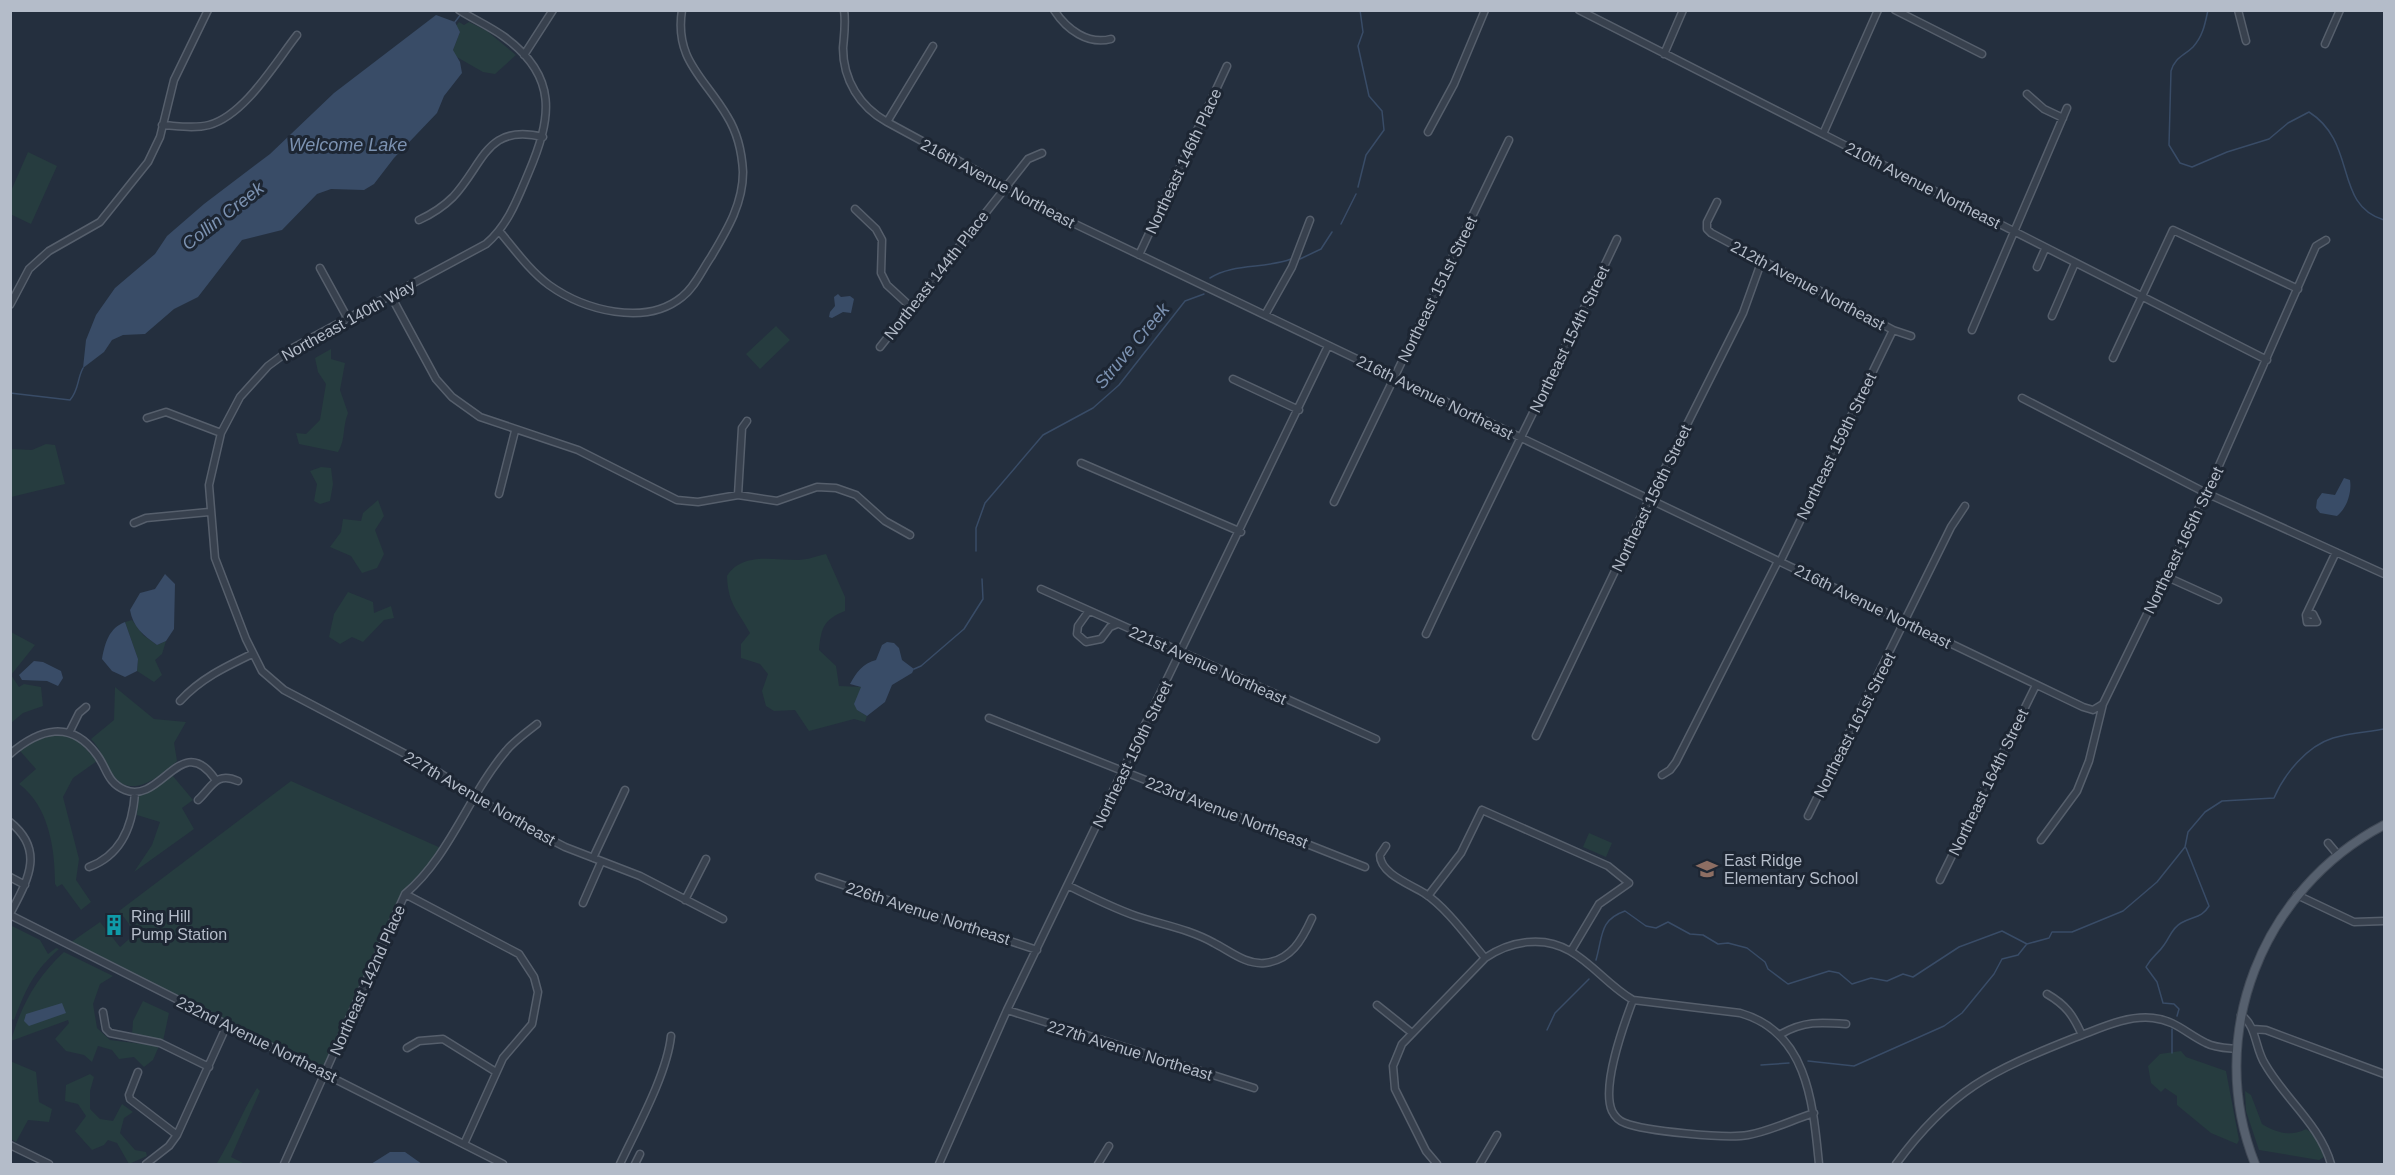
<svg xmlns="http://www.w3.org/2000/svg" width="2395" height="1175" viewBox="0 0 2395 1175" font-family="Helvetica,sans-serif">
  <style>
    .green { fill: #263c3f }
    .water { fill: #394c67 }
    .lines { fill: none; stroke-linecap: round; stroke-linejoin: round }
    .stream { stroke: #394c67; stroke-width: 1.5 }
    .minor-casing { stroke: #565f6c; stroke-width: 9 }
    .major-casing { stroke: #414a57; stroke-width: 10 }
    .minor { stroke: #38414e; stroke-width: 6 }
    .major { stroke: #56606e; stroke-width: 8 }
    .labels { text-anchor: middle; stroke-width: 6; stroke-linejoin: round; paint-order: stroke }
    .street-label { font-size: 16px; fill: #b4bcc9; stroke: #1d2633 }
    .poi-label { font-size: 16px; fill: #b4bcc9; stroke: #1d2633; text-anchor: start }
    .water-label { font-size: 18px; font-style: italic; fill: #7c92b1; stroke: #1d2633 }
  </style>
  <rect width="100%" height="100%" fill="#242f3e"/>
  <path class="green" d="M 459,22 L 464,25 L 469,22 L 487,31 L 516,55 L 495,74 L 483,72 L 455,56 L 453,50 L 460,32 L 456,26 Z
    M 28,152 L 57,166 L 31,224 L 10,214 L 11,191 Z
    M 776,326 L 790,340 L 760,369 L 746,354 Z
    M 331,349 L 331,359 L 345,363 L 340,390 L 348,413 C 342,428 346,439 338,452 L 299,444 L 296,433 L 306,434 L 320,420 L 326,384 L 318,372 L 315,358 Z
    M 46,444 L 55,445 L 65,484 L 11,497 L 11,449 L 32,450 Z
    M 321,467 L 331,468 L 333,484 L 330,501 L 320,504 L 314,501 L 317,484 L 310,471 Z
    M 378,500 L 384,516 L 375,530 L 384,554 L 377,568 L 362,573 L 351,556 L 330,547 L 341,532 L 343,519 L 361,521 L 363,513 Z
    M 826,554 L 845,597 L 845,611 C 824,619 821,628 819,650 L 836,666 L 839,686 L 862,687 L 857,710 L 867,716 L 865,722 L 854,719 L 809,731 L 795,710 L 774,711 L 766,706 L 762,691 L 768,674 L 760,664 L 741,658 L 741,644 L 750,633 C 738,610 728,605 727,576 C 742,552 773,560 798,560 C 807,560 817,556 826,554 Z
    M 348,592 L 373,602 L 374,613 L 391,606 L 394,618 L 384,620 L 363,642 L 352,637 L 340,644 L 329,637 L 334,614 Z
    M 132,620 L 143,635 L 157,645 L 166,641 L 162,654 L 155,660 L 162,675 L 154,682 L 137,671 L 138,659 L 125,622 Z
    M 11,632 L 35,645 L 11,675 L 19,687 L 24,684 L 41,687 L 43,706 L 23,713 L 11,723 Z
    M 115,687 L 154,719 L 186,722 L 174,743 L 177,761 C 162,775 131,801 113,775 C 103,762 104,753 91,739 L 114,720 Z
    M 55,733 L 78,740 L 97,761 L 73,778 L 63,797 L 79,859 L 76,880 L 91,902 L 81,910 L 62,884 L 57,887 L 55,884 C 55,849 49,806 19,784 L 36,769 L 20,751 L 34,738 Z
    M 172,775 L 193,800 L 182,808 L 194,829 L 134,872 L 152,845 L 160,822 L 137,815 L 138,796 L 152,790 Z
    M 291,781 L 443,849 L 405,894 L 326,1073 L 67,945 L 100,922 L 120,947 L 136,933 L 119,911 Z
    M 1589,833 L 1612,843 L 1606,857 L 1583,847 Z
    M 10,925 L 40,940 L 48,954 L 56,948 L 59,949 C 33,972 26,989 14,1020 L 10,1018 Z
    M 64,952 L 113,976 L 100,984 L 93,1004 L 97,1028 L 110,1040 L 159,1046 L 153,1060 L 144,1067 L 134,1057 L 119,1059 L 112,1050 L 98,1046 L 92,1062 L 84,1055 L 66,1051 L 55,1039 L 69,1023 L 68,1020 L 11,1041 C 21,1005 37,977 64,952 Z
    M 143,1001 L 169,1013 L 163,1041 L 132,1035 L 133,1021 Z
    M 2181,1051 L 2186,1057 L 2226,1071 L 2239,1140 L 2237,1144 L 2211,1133 L 2177,1105 L 2177,1096 L 2165,1088 L 2161,1092 L 2151,1083 L 2148,1066 L 2160,1054 Z
    M 10,1061 L 36,1072 L 39,1102 L 52,1109 L 49,1122 L 28,1120 L 16,1142 L 11,1139 Z
    M 90,1074 L 94,1077 L 90,1091 L 90,1109 L 100,1119 L 113,1121 L 122,1104 L 133,1112 L 124,1118 L 120,1133 L 135,1150 L 146,1152 L 147,1156 L 129,1164 L 117,1143 L 108,1140 L 104,1145 L 92,1150 L 75,1131 L 86,1116 L 78,1104 L 65,1101 L 66,1085 Z
    M 257,1088 L 260,1091 L 231,1157 L 245,1164 L 213,1164 L 217,1163 C 232,1139 242,1112 257,1088 Z
    M 2245,1091 L 2251,1095 L 2262,1124 C 2277,1133 2291,1137 2306,1129 C 2316,1134 2321,1147 2324,1157 L 2319,1160 L 2259,1150 L 2246,1111 Z"/>
  <path class="water" d="M 436,15 L 455,22 L 460,32 L 453,50 L 460,62 L 462,73 L 444,96 L 437,113 L 394,158 L 374,184 L 364,190 L 331,189 L 317,194 L 282,230 L 242,240 L 198,297 L 174,309 L 145,334 L 123,335 L 112,340 L 104,352 L 83,368 L 86,340 L 96,315 L 115,288 L 155,254 L 167,236 L 204,204 L 270,154 L 334,93 Z
    M 838,294 L 841,297 L 850,296 L 854,299 L 851,313 L 843,312 L 832,318 L 829,317 L 830,312 L 835,306 L 834,297 Z
    M 2344,478 L 2350,480 C 2352,492 2347,508 2337,516 L 2320,513 L 2316,508 L 2317,500 L 2322,493 L 2335,495 Z
    M 165,574 L 175,584 L 174,629 L 166,641 L 157,645 C 143,635 133,627 130,610 L 140,593 L 155,589 Z
    M 125,622 L 138,659 L 137,671 L 125,677 L 112,671 L 102,659 C 105,643 109,628 125,622 Z
    M 887,642 L 894,643 L 899,648 L 902,660 L 914,669 L 912,673 L 892,685 L 885,702 L 867,716 L 857,710 L 854,704 L 861,687 L 850,684 C 856,673 863,663 876,660 L 882,645 Z
    M 34,661 L 43,662 L 61,671 L 63,678 L 58,686 L 47,681 L 22,680 L 19,675 Z
    M 62,1003 L 66,1013 L 29,1026 L 24,1021 L 26,1014 Z
    M 390,1152 L 405,1152 L 422,1164 L 371,1164 Z"/>
  <g class="lines">
    <path class="stream" d="M 2208,10 C 2205,24 2203,36 2193,47 C 2184,56 2175,57 2171,71 L 2169,145 L 2180,163 L 2192,167 L 2227,152 L 2269,139 L 2288,123 L 2309,112 C 2358,143 2333,205 2384,220
      M 455,22 L 461,14
      M 1358,187 L 1366,155 L 1384,130 L 1382,111 L 1369,96 L 1358,46 L 1363,32 L 1360,10
      M 1341,224 L 1356,194
      M 1300,259 L 1321,249 L 1332,232
      M 1210,278 C 1233,263 1265,269 1291,259
      M 10,393 L 70,400 C 79,390 77,379 83,368
      M 976,551 L 976,528 L 985,503 L 1043,435 L 1093,408 L 1119,385 L 1185,301 L 1204,294
      M 914,669 L 921,666 L 964,629 L 983,599 L 982,579
      M 1596,960 C 1603,936 1599,920 1625,911 L 1646,926 L 1656,928 L 1668,922 L 1690,934 L 1703,935 L 1718,944 L 1728,943 L 1747,948 L 1765,962 L 1768,969 L 1788,984 L 1829,971 L 1839,973 L 1852,984 L 1871,978 L 1887,981 L 1903,974 L 1913,977 L 1959,947 L 2002,931 L 2027,944 L 2049,938 L 2052,932 L 2072,932 L 2123,911 L 2157,882 L 2185,847 L 2188,832 L 2205,812 L 2222,801 L 2274,798 C 2284,774 2307,746 2333,738 C 2349,733 2368,732 2384,729
      M 2177,1016 L 2179,1009 L 2174,1004 L 2163,1003 L 2157,982 L 2146,967 C 2152,956 2158,954 2164,945 C 2170,937 2172,928 2181,923 C 2193,916 2202,918 2209,906 L 2186,848
      M 2172,1029 L 2172,1053
      M 1547,1030 L 1555,1013 L 1589,979
      M 1808,1061 L 1854,1066 L 1944,1026 L 1962,1013 L 1994,974 L 2002,959 L 2018,955 L 2026,945
      M 1761,1065 L 1789,1063"/>
    <defs>
      <path id="minor" d="M 459,10 C 473,19 489,26 503,36 C 559,76 552,118 528,174 C 517,200 508,225 486,244 L 291,349 L 268,366 L 240,397 L 221,433 L 209,485 L 215,558 L 246,639 L 262,671 L 284,690 L 432,768 L 509,818 L 565,847 L 640,876 L 723,919
        M 844,10 C 846,23 844,36 843,48 C 843,80 860,107 887,122 L 1075,224 L 2083,707 L 2093,710 L 2103,704
        M 1054,10 C 1067,30 1088,45 1111,39
        M 1579,10 L 2267,360
        M 1895,10 L 1982,54
        M 2238,10 L 2246,41
        M 2325,44 L 2340,10
        M 1664,54 L 1683,10
        M 524,55 L 553,10
        M 2027,94 L 2044,109 L 2063,118
        M 887,122 L 933,46
        M 162,125 C 178,126 194,129 209,125 C 245,115 275,63 297,35
        M 1428,132 L 1454,84 L 1485,10
        M 1823,134 L 1878,10
        M 1717,202 L 1707,222 L 1707,229 L 1711,233 L 1893,330 L 1911,336
        M 855,209 L 876,229 L 882,240 L 881,273 L 887,285 L 912,308
        M 419,220 C 432,214 442,208 453,197 C 484,164 486,123 543,137
        M 500,232 C 515,250 530,271 549,285 C 584,310 645,327 682,297 C 695,287 702,270 711,257 C 727,230 743,204 743,172 C 742,153 737,132 727,116 C 705,78 674,60 682,10
        M 1139,255 L 1227,66
        M 2037,267 L 2045,249
        M 320,268 L 348,319
        M 391,296 L 436,379 L 452,397 L 480,417 L 578,450 L 677,500 L 698,502 L 738,495 L 777,501 L 817,487 L 836,488 L 856,495 L 885,521 L 910,535
        M 10,305 L 29,269 L 49,251 L 100,222 L 148,162 L 160,137 L 174,80 L 208,10
        M 1265,315 L 1292,267 L 1310,220
        M 2052,316 L 2075,263
        M 1972,330 L 2067,108
        M 880,347 L 1028,159 L 1042,153
        M 2113,358 L 2173,230 L 2298,289
        M 1233,379 L 1299,410
        M 2022,398 L 2206,493 L 2384,574
        M 147,418 L 166,412 L 221,433
        M 1081,463 L 1241,532
        M 499,494 L 515,431
        M 738,495 L 742,428 L 747,421
        M 1334,502 L 1509,140
        M 134,523 L 146,518 L 209,512
        M 1780,562 L 1893,330
        M 2165,576 L 2218,600
        M 1041,589 L 1376,739
        M 1088,612 L 1078,626 L 1077,634 L 1086,642 L 1101,639 L 1110,627 L 1117,624
        M 2306,615 L 2313,614 L 2317,622 L 2307,622 L 2306,615 L 2336,552
        M 1426,634 C 1488,501 1555,371 1617,239
        M 180,701 C 200,679 225,667 252,654
        M 989,718 L 1365,867
        M 69,733 L 79,713 L 86,707
        M 1536,736 L 1647,504 L 1743,313 L 1762,260
        M 10,754 C 39,729 71,719 97,755 C 107,768 107,783 125,790 C 161,805 181,730 215,779
        M 1662,775 L 1670,770 L 1676,762 L 1778,561
        M 198,800 C 212,787 216,771 238,781
        M 1808,816 L 1951,527 L 1965,506
        M 10,822 C 46,851 27,881 10,914
        M 2041,840 L 2077,791 L 2089,761 L 2103,704 L 2213,479 L 2316,246 L 2326,240
        M 2328,843 L 2338,855
        M 1386,846 L 1380,855 C 1380,874 1412,885 1424,893 C 1446,907 1468,938 1485,958 C 1510,941 1543,935 1570,951 C 1593,964 1610,987 1633,1000 L 1740,1013 C 1808,1032 1813,1104 1819,1164
        M 593,858 L 625,790
        M 89,867 C 122,855 133,825 135,792
        M 10,877 L 25,885
        M 819,877 L 1037,950
        M 1940,880 L 2036,685
        M 1069,886 C 1091,897 1113,908 1136,916 C 1163,925 1189,929 1214,943 C 1230,951 1246,965 1265,963 C 1291,960 1302,940 1312,918
        M 405,894 L 519,954 L 534,977 L 538,992 L 532,1024 L 503,1058 L 464,1144
        M 2297,895 L 2354,922 L 2384,921
        M 1428,896 L 1461,853 L 1482,810 L 1608,866 L 1629,883 L 1599,904 L 1571,951
        M 685,900 L 706,859
        M 583,903 L 601,862
        M 10,915 L 503,1164
        M 2047,994 C 2066,1005 2073,1015 2082,1035
        M 1633,1000 C 1624,1024 1601,1086 1612,1111 C 1615,1117 1619,1121 1625,1123 C 1645,1131 1727,1139 1748,1135 C 1770,1131 1792,1120 1814,1113
        M 1377,1005 L 1412,1033
        M 1007,1010 L 1254,1088
        M 103,1012 L 106,1029 L 110,1033 L 160,1043 L 209,1067
        M 2241,1015 C 2257,1026 2255,1049 2265,1064 C 2285,1099 2320,1125 2331,1164
        M 2253,1029 L 2266,1030 L 2384,1074
        M 1781,1034 C 1804,1021 1820,1022 1846,1024
        M 407,1048 L 419,1041 L 443,1039 L 496,1072
        M 138,1072 L 129,1095 L 130,1099 L 177,1135
        M 10,1145 L 49,1164
        M 146,1164 L 169,1146 L 177,1135 L 227,1025
        M 284,1164 L 405,894 C 450,856 468,796 506,751 C 514,741 527,732 537,724
        M 620,1164 C 637,1128 667,1074 671,1036
        M 635,1164 L 640,1154
        M 939,1164 L 1007,1010 L 1328,346
        M 1098,1164 L 1109,1146
        M 1437,1164 L 1426,1151 L 1395,1089 L 1393,1066 L 1402,1044 L 1485,958
        M 1480,1164 L 1497,1135
        M 1896,1164 C 1950,1090 1991,1071 2074,1038 C 2099,1029 2126,1015 2153,1018 C 2175,1020 2187,1034 2206,1043 C 2215,1048 2226,1048 2237,1049"/>
      <path id="major" d="M 2255,1164 C 2204,1035 2262,889 2384,825"/>
    </defs>
    <use href="#minor" class="minor-casing"/>
    <use href="#major" class="major-casing"/>
    <use href="#minor" class="minor"/>
    <use href="#major" class="major"/>
  </g>
  <defs>
    <symbol id="school-bare" viewBox="-9 -9 18 18"><path d="M0-5L7-2L0 1L-7-2ZM-4 1L0 2.5L4 1V4Q0 6-4 4Z" fill="#8d6e63" stroke="#1d2633" stroke-width="2.5" paint-order="stroke"/></symbol>
    <symbol id="building-bare" viewBox="-9 -9 18 18"><path d="M-4-6H4V6H1V3H-1V6H-4ZM-2.5-4.3h1.7v1.8h-1.7ZM.8-4.3h1.7v1.8H.8ZM-2.5-1h1.7V.8h-1.7ZM.8-1h1.7V.8H.8Z" fill="#0f9aa8" stroke="#1d2633" stroke-width="2.5" paint-order="stroke"/></symbol>
  </defs>
  <g fill-rule="evenodd">
    <use href="#school-bare" x="1692" y="854" width="30" height="30"/>
    <use href="#building-bare" x="99" y="910" width="30" height="30"/>
  </g>
  <g class="labels">
    <g class="street-label">
      <text transform="translate(1183 161) rotate(-65)" y="6">Northeast 146th Place</text>
      <text transform="translate(998 183) rotate(28)" y="6">216th Avenue Northeast</text>
      <text transform="translate(1923 185) rotate(27)" y="6">210th Avenue Northeast</text>
      <text transform="translate(936 275) rotate(-52)" y="6">Northeast 144th Place</text>
      <text transform="translate(1808 285) rotate(28)" y="6">212th Avenue Northeast</text>
      <text transform="translate(1437 289) rotate(-64)" y="6">Northeast 151st Street</text>
      <text transform="translate(348 320) rotate(-29)" y="6">Northeast 140th Way</text>
      <text transform="translate(1569 339) rotate(-64)" y="6">Northeast 154th Street</text>
      <text transform="translate(1435 397) rotate(26)" y="6">216th Avenue Northeast</text>
      <text transform="translate(1836 446) rotate(-64)" y="6">Northeast 159th Street</text>
      <text transform="translate(1651 498) rotate(-64)" y="6">Northeast 156th Street</text>
      <text transform="translate(2183 540) rotate(-64)" y="6">Northeast 165th Street</text>
      <text transform="translate(1873 606) rotate(26)" y="6">216th Avenue Northeast</text>
      <text transform="translate(1208 665) rotate(24)" y="6">221st Avenue Northeast</text>
      <text transform="translate(1854 725) rotate(-63)" y="6">Northeast 161st Street</text>
      <text transform="translate(1132 754) rotate(-64)" y="6">Northeast 150th Street</text>
      <text transform="translate(1988 782) rotate(-64)" y="6">Northeast 164th Street</text>
      <text transform="translate(480 798) rotate(30)" y="6">227th Avenue Northeast</text>
      <text transform="translate(1227 812) rotate(21)" y="6">223rd Avenue Northeast</text>
      <text transform="translate(928 913) rotate(18)" y="6">226th Avenue Northeast</text>
      <text transform="translate(367 980) rotate(-66)" y="6">Northeast 142nd Place</text>
      <text transform="translate(257 1039) rotate(26)" y="6">232nd Avenue Northeast</text>
      <text transform="translate(1130 1050) rotate(17)" y="6">227th Avenue Northeast</text>
    </g>
    <g class="poi-label">
      <text x="1724" y="866">East Ridge<tspan x="1724" dy="18">Elementary School</tspan></text>
      <text x="131" y="922">Ring Hill<tspan x="131" dy="18">Pump Station</tspan></text>
    </g>
    <g class="water-label">
      <text x="348" y="151">Welcome Lake</text>
      <text transform="translate(223 216) rotate(-38)" y="6">Collin Creek</text>
      <text transform="translate(1132 346) rotate(-50)" y="6">Struve Creek</text>
    </g>
  </g>
  <rect width="2395" height="1175" fill="none" stroke="#b4bcc9" stroke-width="24"/>
</svg>
